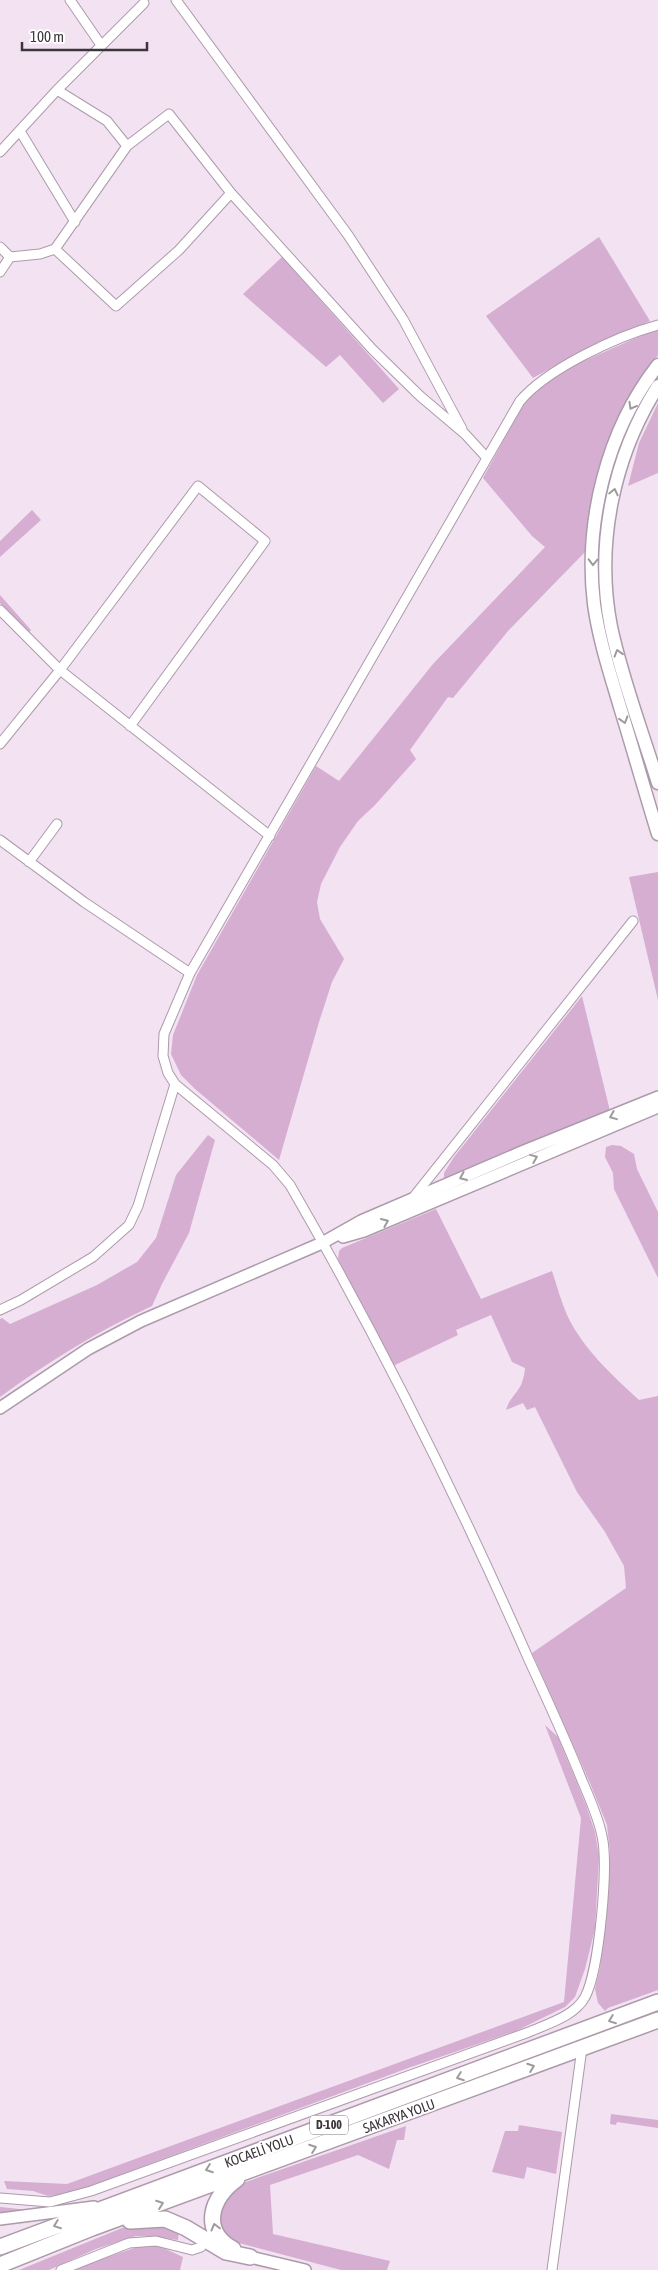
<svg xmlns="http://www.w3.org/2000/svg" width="658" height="2270" viewBox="0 0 658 2270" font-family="'Asap Condensed',sans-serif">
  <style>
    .green { fill: #d5aed2 }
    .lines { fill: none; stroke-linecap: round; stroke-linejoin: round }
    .minor-casing { stroke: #ac9baa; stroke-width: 11 }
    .tertiary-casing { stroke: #ac9baa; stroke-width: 14 }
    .secondary-casing { stroke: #ac9baa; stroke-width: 15 }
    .trunk-casing { stroke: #ac9baa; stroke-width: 18 }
    .minor { stroke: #fff; stroke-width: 9 }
    .tertiary { stroke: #fff; stroke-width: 11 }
    .secondary { stroke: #fff; stroke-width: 12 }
    .trunk { stroke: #fff; stroke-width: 15 }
    .oneway { stroke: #9e9a9d }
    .labels { text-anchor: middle; stroke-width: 4; stroke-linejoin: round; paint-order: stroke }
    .shield { fill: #fff; stroke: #767276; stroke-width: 1 }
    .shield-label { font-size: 12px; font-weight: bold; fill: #3c353b }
    .street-label { font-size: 14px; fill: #3c353b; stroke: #fff }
  </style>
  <rect width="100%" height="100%" fill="#f3e2f2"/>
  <path class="green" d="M 599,237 L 650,321 L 567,359 L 533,378 L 486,316 Z
    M 282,257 L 399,389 L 383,403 L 340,355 L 326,367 L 243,294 Z
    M 658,330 L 658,355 L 629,396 L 599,466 L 586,551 L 508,631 L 453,698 L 448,697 L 410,750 L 416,759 L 375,805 L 358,821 L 340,847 L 321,884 L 317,902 L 320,919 L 344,959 L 332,982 L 319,1022 L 279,1160 L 195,1089 L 181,1075 L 171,1054 L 173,1035 L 197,975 L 316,766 L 339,781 L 433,664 L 545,547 L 532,536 L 483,478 L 524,403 L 536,390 L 550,378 L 575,365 L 647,333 Z
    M 658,403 L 658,473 L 628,486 L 639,443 Z
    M 32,510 L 41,520 L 0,557 L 0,541 Z
    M 0,595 L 31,630 L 28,634 L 0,603 Z
    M 658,872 L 658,1000 L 629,877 Z
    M 582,996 L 610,1111 L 447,1179 L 444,1178 L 444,1173 L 454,1157 Z
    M 208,1135 L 215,1140 L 189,1233 L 162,1284 L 152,1306 C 98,1331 48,1362 0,1397 L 0,1319 L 2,1318 L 10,1324 L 97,1285 L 137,1262 L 156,1238 L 176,1175 Z
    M 612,1145 L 621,1146 L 634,1154 L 637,1169 L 658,1212 L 658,1278 L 614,1189 L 613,1173 L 605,1157 L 606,1147 Z
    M 436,1209 L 481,1299 L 552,1271 C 557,1286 561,1301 567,1315 C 583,1349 612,1375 639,1400 L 658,1396 L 658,1990 L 608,2008 L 605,2011 L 598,2003 L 595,1989 L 600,1968 L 608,1882 L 610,1852 L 607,1825 L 590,1783 L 532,1653 L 626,1588 L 624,1566 L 605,1532 L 577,1492 L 535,1407 L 527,1410 L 523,1403 L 506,1410 C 511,1393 523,1393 525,1368 L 512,1362 L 491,1315 L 456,1330 L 458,1335 L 393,1366 L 338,1259 L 339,1251 L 342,1248 Z
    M 545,1725 L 558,1737 L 586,1805 L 595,1832 L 599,1856 L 595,1929 L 585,1969 L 575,1997 L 565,2007 L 516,2031 L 411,2067 L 87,2187 L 60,2195 L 48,2196 L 33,2191 L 7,2189 L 4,2181 L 67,2184 L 564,2002 L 581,1818 Z
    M 611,2114 L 658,2120 L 658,2128 L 617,2122 L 616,2125 L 610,2124 Z
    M 519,2125 L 562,2132 L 556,2174 L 527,2167 L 524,2179 L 492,2172 L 505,2131 L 518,2131 Z
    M 406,2126 L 404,2140 L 397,2140 L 389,2169 L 358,2155 L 270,2185 L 273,2234 L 390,2261 L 387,2270 L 341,2270 L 235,2242 L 226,2236 L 220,2228 L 220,2201 L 240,2184 Z
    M 0,2207 L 29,2210 L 0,2214 Z
    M 153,2222 L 179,2229 L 178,2240 L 152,2236 L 136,2236 L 96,2249 L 49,2270 L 19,2270 L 122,2228 L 138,2223 Z
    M 146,2244 L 159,2246 L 183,2257 L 180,2270 L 69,2270 Z"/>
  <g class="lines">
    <defs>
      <path id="minor" d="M 70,0 L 101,45
        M 176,0 L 348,235 L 403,319 L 462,429
        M 20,131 L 75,222
        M 127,146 L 107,121 L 57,90 L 144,3
        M 0,152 L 57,90
        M 0,247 L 10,257 L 40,254 L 55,249 L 116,306 L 179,250 L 231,193 L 372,349 L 420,396 L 465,434 L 487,458
        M 55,249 L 127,146 L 169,114 L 231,193
        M 0,272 L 10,257
        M 0,610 L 60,670 L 270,836
        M 0,744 L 60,670 L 198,486 L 265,541 L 130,726
        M 0,840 L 84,902 L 190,973
        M 29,862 L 57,824
        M 412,1199 L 633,921
        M 0,1310 L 21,1300 L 93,1257 L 129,1225 L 138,1206 L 175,1084
        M 0,2198 L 50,2202 L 91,2191 L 529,2032 C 547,2024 575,2016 585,1997 C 599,1971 609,1865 602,1836 C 598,1816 589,1797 581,1778 C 565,1738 547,1699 529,1660 C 458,1498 379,1339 290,1185 L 273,1165 L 175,1084 L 168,1073 L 163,1056 L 164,1034 L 190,973 L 520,401 C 547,369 617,336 658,325
        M 61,2270 L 129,2243 L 156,2241 L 192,2250 L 201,2247 L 205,2241
        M 552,2270 L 582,2048"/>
      <path id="tertiary" d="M 343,1237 L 364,1231 L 658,1107
        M 0,1408 L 88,1349 L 141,1321 L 322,1243 L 361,1221 L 524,1151 L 658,1097
        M 0,2219 L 94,2207
        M 250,2257 L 305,2270"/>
      <path id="secondary" d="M 658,365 C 607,430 584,522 594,604 C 599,640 610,673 620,707 C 633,749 645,792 658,834
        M 658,386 C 613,457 595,545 611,627 C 622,679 642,731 658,783"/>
      <path id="trunk" d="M 130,2221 L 165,2219 L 186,2228 L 226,2252 L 250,2257
        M 0,2247 L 658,2002
        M 233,2249 C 200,2231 211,2197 237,2179
        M 0,2265 L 92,2228 L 658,2020"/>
    </defs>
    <use href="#minor" class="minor-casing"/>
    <use href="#tertiary" class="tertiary-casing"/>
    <use href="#secondary" class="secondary-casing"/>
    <use href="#trunk" class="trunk-casing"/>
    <use href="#minor" class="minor"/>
    <use href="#tertiary" class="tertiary"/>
    <use href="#secondary" class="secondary"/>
    <use href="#trunk" class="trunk"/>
  </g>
  <defs><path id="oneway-chevron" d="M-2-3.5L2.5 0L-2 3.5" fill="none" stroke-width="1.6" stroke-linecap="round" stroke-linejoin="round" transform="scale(1.25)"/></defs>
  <g class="oneway">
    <use href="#oneway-chevron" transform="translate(632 406) rotate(119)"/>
    <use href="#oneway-chevron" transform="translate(614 492) rotate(-77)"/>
    <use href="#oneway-chevron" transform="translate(593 562) rotate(91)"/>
    <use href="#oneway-chevron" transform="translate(618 653) rotate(-107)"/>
    <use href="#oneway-chevron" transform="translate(624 720) rotate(73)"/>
    <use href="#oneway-chevron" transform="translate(613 1116) rotate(158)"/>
    <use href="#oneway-chevron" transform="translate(534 1158) rotate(-22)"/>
    <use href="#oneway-chevron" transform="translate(463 1177) rotate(157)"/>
    <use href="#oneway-chevron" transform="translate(385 1222) rotate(-23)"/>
    <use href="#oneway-chevron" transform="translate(612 2020) rotate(159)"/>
    <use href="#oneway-chevron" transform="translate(531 2067) rotate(-20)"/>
    <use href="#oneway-chevron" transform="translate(460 2077) rotate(160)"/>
    <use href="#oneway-chevron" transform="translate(313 2148) rotate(-20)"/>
    <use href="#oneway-chevron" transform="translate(209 2169) rotate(160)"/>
    <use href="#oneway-chevron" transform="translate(160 2204) rotate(-20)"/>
    <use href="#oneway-chevron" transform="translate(57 2225) rotate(159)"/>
    <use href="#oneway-chevron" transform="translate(215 2227) rotate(-105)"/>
  </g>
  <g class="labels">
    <rect class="shield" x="310" y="2115.5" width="38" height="19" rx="4"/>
    <g class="shield-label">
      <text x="329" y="2129">D-100</text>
    </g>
    <g class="street-label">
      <text transform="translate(399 2116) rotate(-20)" y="5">SAKARYA YOLU</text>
      <text transform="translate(259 2151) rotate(-20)" y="5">KOCAELİ YOLU</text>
    </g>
  </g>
  <path d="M22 42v8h125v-8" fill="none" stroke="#3c353b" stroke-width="2.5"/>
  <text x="30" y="42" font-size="15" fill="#3c353b" stroke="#ffffff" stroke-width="4" paint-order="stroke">100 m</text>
</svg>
